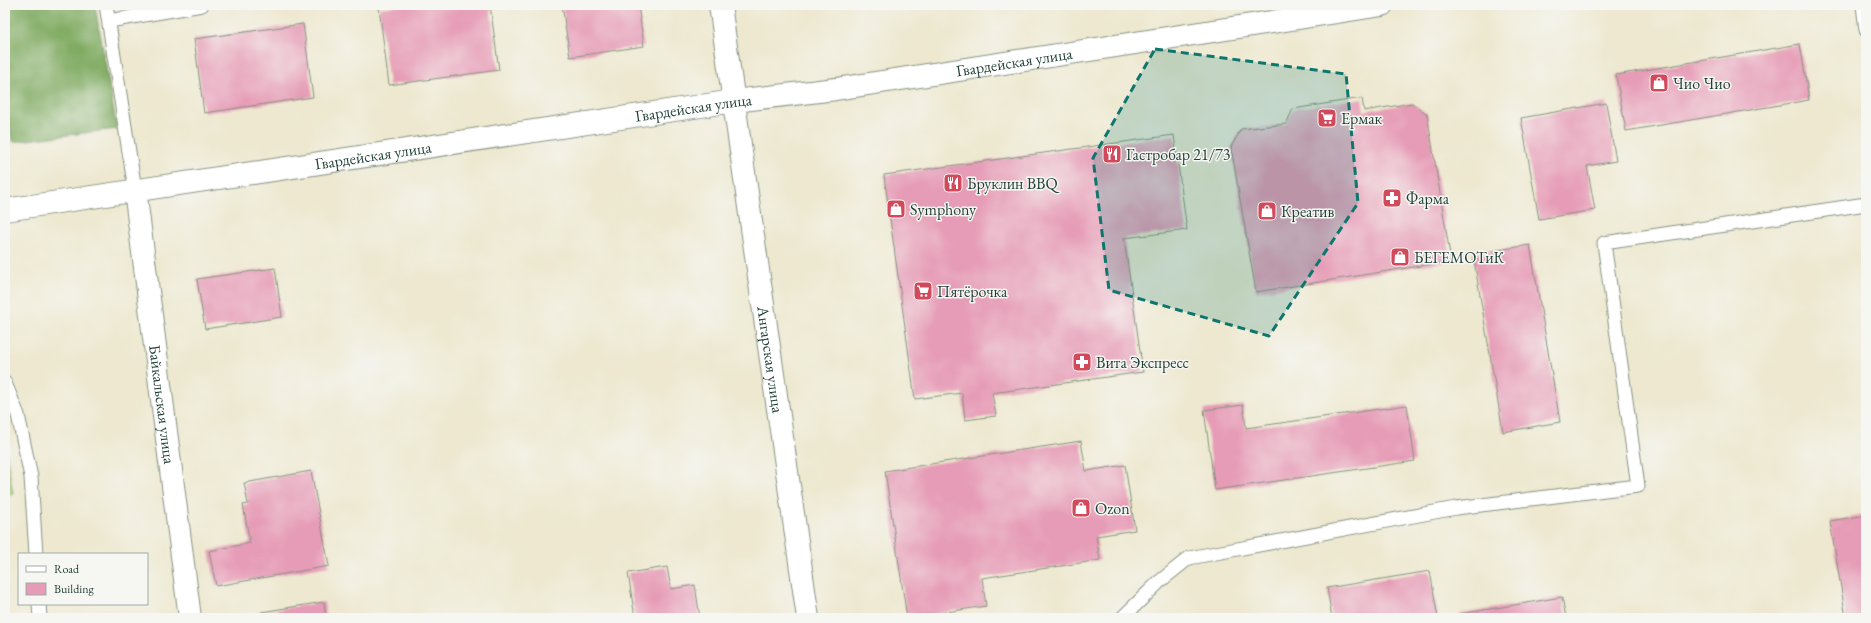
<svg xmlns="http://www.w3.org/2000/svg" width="1871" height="623" viewBox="0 0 1871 623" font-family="'EB Garamond',serif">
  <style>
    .green { fill: #a1c670; stroke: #608252 }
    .forest { fill: #80ab62; stroke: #50744b }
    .building { fill: #e69bb6 }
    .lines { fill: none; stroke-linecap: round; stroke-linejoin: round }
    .lane-casing { stroke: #869282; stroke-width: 15 }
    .street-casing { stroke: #869282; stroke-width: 24 }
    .secondary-casing { stroke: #869282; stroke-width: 24 }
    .lane { stroke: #fff; stroke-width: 13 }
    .street { stroke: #fff; stroke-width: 22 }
    .secondary { stroke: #fff; stroke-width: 22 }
    .marked { fill: #0f766e; fill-opacity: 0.2; stroke: #0f766e; stroke-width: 3; stroke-dasharray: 8 5; stroke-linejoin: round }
    .labels { text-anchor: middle; stroke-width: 3; stroke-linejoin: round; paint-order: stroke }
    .street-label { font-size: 16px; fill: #1f3d34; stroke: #f6f6f2 }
    .poi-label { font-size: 16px; fill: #1f3d34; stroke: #f6f6f2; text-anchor: start }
  </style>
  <rect width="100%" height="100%" fill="#f6f6f2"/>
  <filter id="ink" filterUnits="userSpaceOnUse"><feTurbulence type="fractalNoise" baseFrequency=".025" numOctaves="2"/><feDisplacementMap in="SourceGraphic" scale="8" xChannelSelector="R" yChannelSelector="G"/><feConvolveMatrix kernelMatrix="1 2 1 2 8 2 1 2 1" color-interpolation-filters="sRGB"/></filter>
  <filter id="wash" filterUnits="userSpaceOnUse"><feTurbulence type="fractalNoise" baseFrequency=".012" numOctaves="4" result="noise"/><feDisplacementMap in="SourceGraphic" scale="16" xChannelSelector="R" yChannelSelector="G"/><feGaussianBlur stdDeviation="0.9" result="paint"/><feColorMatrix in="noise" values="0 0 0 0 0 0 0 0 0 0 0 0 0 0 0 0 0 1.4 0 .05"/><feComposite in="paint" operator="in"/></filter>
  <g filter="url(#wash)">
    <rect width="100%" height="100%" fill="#ede8cf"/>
    <path class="green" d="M 5,446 L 13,494 L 5,496 Z"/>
    <path class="forest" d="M 5,5 L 95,5 L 117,129 L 12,142 L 5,90 Z"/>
    <g id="blocks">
      <path class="building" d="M 401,5 L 490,5 L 499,70 L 389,85 L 379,8 Z
        M 562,5 L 638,5 L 644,46 L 570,57 Z
        M 303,24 L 313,97 L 204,113 L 194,39 Z
        M 1800,44 L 1809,100 L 1626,131 L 1616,75 Z
        M 1362,98 L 1364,111 L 1412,103 L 1427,114 L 1451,261 L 1256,292 L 1231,147 L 1241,129 L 1286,124 L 1293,109 Z
        M 1606,103 L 1616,161 L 1587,166 L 1595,210 L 1539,219 L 1521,118 Z
        M 1174,135 L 1187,230 L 1124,238 L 1143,372 L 992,393 L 996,416 L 965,420 L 962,393 L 915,399 L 884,175 Z
        M 1530,245 L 1560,422 L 1503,432 L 1473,254 Z
        M 275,268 L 282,317 L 205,329 L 197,279 Z
        M 1243,405 L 1246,428 L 1407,405 L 1415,461 L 1215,490 L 1204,410 Z
        M 1081,441 L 1086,471 L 1125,465 L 1135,530 L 1096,536 L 1100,560 L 982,578 L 986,606 L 907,618 L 885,471 Z
        M 311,471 L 329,566 L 216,586 L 209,551 L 250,543 L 243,505 L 248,504 L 244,483 Z
        M 1866,515 L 1866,618 L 1846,618 L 1830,521 Z
        M 667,567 L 671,589 L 695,585 L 700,618 L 635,618 L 628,573 Z
        M 1430,571 L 1438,618 L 1332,618 L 1327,588 Z
        M 1562,597 L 1566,618 L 1460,618 L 1460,614 Z
        M 324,602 L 326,618 L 261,618 L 261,612 Z"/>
    </g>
  </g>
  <g filter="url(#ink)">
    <use href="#blocks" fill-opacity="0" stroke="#869282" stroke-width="1"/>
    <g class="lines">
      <defs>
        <path id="lane" d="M 106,5 L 135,190
          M 1863,5 L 1866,30
          M 109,21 L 202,5
          M 5,383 L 18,415 L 31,477 L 36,554
          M 39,604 L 40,618
          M 1122,618 L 1159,582 L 1189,558 L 1456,508 L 1638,486 L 1604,243 L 1866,204"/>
        <g id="street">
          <path id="s1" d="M 135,190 L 190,618"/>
        </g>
        <g id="secondary">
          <path id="s2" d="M 720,5 L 808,618"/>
          <path id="s3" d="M 5,210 L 734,101 L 836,89 L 1382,5"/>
        </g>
      </defs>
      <use href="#lane" class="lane-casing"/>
      <use href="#street" class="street-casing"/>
      <use href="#secondary" class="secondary-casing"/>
      <use href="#lane" class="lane"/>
      <use href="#street" class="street"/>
      <use href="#secondary" class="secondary"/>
    </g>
  </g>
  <path class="marked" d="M 1155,49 L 1346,74 L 1358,203 L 1269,336 L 1109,290 L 1093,158 Z"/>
  <defs>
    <symbol id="shop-square" viewBox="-11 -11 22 22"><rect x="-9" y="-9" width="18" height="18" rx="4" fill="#d1495b" stroke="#f6f6f2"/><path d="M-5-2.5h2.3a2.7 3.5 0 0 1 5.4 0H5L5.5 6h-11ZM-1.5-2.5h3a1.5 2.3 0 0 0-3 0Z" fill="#fff"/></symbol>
    <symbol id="supermarket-square" viewBox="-11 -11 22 22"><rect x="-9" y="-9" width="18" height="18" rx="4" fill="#d1495b" stroke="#f6f6f2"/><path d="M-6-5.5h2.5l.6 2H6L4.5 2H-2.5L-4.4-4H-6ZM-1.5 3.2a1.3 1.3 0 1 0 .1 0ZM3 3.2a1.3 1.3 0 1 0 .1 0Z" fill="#fff"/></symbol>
    <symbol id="restaurant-square" viewBox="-11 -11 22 22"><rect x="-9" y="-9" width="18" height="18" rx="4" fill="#d1495b" stroke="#f6f6f2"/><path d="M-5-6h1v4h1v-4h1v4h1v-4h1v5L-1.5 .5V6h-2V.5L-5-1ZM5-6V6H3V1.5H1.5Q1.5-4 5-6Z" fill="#fff"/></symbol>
    <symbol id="pharmacy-square" viewBox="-11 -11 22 22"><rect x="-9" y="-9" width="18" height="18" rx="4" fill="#d1495b" stroke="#f6f6f2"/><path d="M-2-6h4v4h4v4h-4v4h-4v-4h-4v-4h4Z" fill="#fff"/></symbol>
  </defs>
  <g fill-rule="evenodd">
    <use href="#shop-square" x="1648" y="72" width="22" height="22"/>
    <use href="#supermarket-square" x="1316" y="107" width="22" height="22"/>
    <use href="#restaurant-square" x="1101" y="143" width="22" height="22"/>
    <use href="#restaurant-square" x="942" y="172" width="22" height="22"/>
    <use href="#pharmacy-square" x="1381" y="187" width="22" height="22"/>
    <use href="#shop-square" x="885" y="198" width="22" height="22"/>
    <use href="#shop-square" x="1256" y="200" width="22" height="22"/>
    <use href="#shop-square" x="1389" y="246" width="22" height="22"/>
    <use href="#supermarket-square" x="912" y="280" width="22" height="22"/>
    <use href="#pharmacy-square" x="1071" y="351" width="22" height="22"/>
    <use href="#shop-square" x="1070" y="497" width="22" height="22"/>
  </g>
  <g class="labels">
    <g class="street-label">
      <text dy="6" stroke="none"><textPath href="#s3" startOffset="1020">Гвардейская улица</textPath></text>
      <text dy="6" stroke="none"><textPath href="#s3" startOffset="696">Гвардейская улица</textPath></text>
      <text dy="6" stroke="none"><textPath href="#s3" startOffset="372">Гвардейская улица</textPath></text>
      <text dy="6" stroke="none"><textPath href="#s2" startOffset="358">Ангарская улица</textPath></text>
      <text dy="6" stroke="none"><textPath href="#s1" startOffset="216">Байкальская улица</textPath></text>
    </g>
    <g class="poi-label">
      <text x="1673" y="89">Чио Чио</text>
      <text x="1341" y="124">Ермак</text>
      <text x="1126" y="160">Гастробар 21/73</text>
      <text x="967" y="189">Бруклин BBQ</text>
      <text x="1406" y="204">Фарма</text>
      <text x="910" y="215">Symphony</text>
      <text x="1281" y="217">Креатив</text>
      <text x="1414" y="263">БЕГЕМОТиК</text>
      <text x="937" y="297">Пятёрочка</text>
      <text x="1096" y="368">Вита Экспресс</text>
      <text x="1095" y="514">Ozon</text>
    </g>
  </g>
  <rect width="1871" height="623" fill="none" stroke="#f6f6f2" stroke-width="20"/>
  <rect x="18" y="553" width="130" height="52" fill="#f6f6f2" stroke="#a0aca6"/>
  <rect x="26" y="566" width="20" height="6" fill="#ffffff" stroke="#a0aca6"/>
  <text x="54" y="573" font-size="12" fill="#1f3d34">Road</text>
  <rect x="26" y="583" width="20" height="12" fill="#e69bb6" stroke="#a0aca6"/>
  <text x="54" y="593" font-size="12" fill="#1f3d34">Building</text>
</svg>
